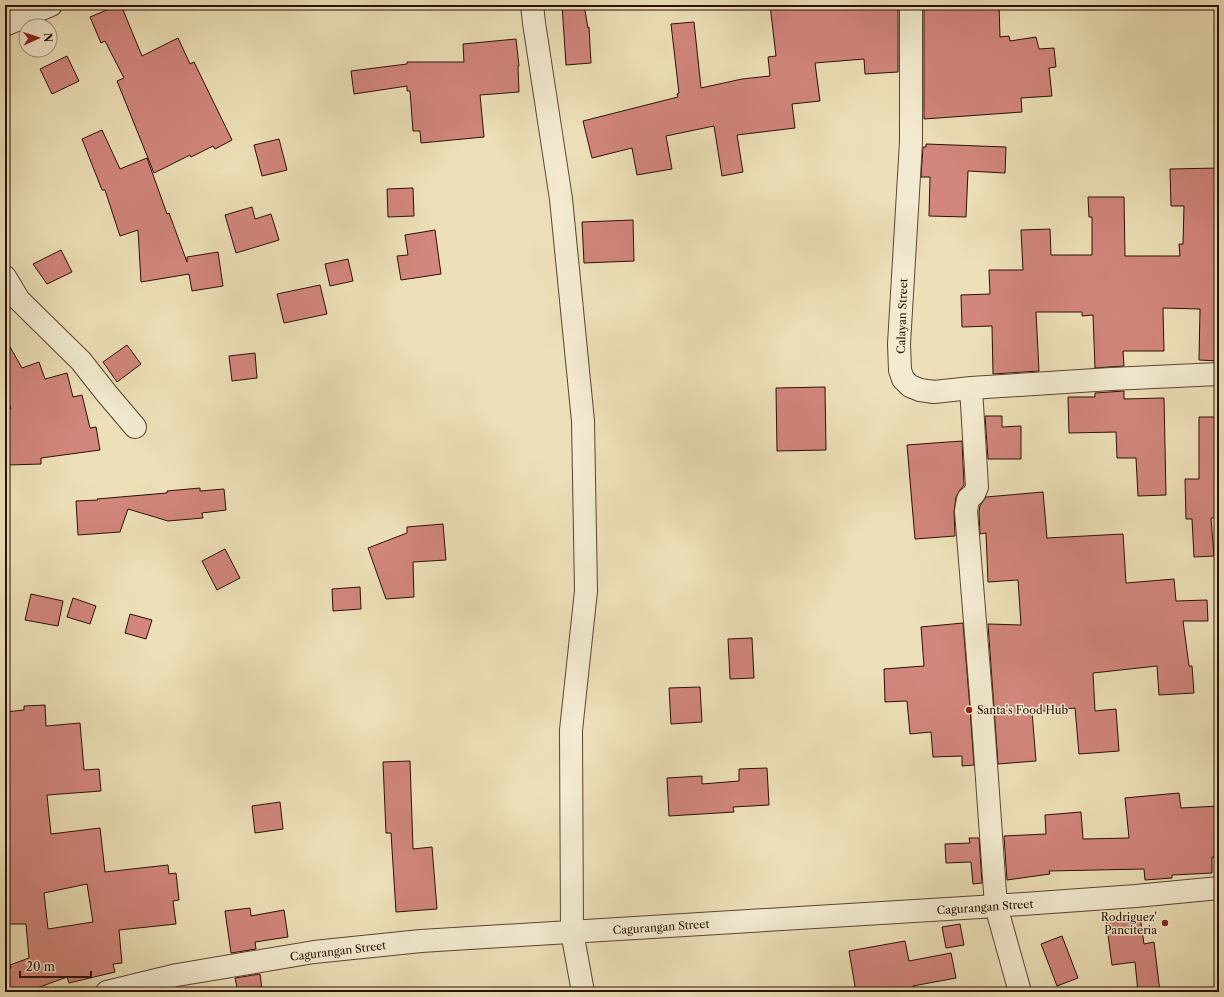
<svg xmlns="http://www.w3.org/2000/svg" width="1224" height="997" viewBox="0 0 1224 997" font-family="'Libre Caslon Text',serif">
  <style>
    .building { fill: #d2867d; stroke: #2a1005; fill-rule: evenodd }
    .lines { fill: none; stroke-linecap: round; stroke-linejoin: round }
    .minor-casing { stroke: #5b4432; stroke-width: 24 }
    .minor { stroke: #f3ebd1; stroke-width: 22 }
    .poi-dot { fill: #8f2418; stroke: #f3ebd1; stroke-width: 1.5 }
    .labels { text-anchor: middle; stroke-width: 3; stroke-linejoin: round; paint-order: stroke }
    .street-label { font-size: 11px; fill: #2a1005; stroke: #f3ebd1 }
    .poi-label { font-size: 11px; fill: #2a1005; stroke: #f3ebd1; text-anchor: start }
  </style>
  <rect width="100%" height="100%" fill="#ede0b8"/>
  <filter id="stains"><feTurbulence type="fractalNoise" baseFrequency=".005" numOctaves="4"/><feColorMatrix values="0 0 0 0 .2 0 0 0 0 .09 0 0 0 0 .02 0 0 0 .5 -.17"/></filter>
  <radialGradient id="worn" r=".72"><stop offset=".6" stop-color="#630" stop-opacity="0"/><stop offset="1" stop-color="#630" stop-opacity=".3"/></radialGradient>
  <path class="building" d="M 119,5 L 121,5 L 142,56 L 178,38 L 190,64 L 194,62 L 232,140 L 215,149 L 213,146 L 191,157 L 190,155 L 154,173 L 117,81 L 124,78 L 105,41 L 101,43 L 90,17 Z
    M 562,5 L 584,5 L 588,28 L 589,27 L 591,63 L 566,65 Z
    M 770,5 L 898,5 L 898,72 L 865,74 L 864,59 L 815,63 L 820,101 L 792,104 L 795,128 L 737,135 L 743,172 L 722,176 L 714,126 L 666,136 L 672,169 L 637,175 L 632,148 L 592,158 L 583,121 L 678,97 L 677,94 L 679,93 L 671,24 L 694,22 L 701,88 L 742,79 L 770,76 L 768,57 L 776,56 Z
    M 924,5 L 999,5 L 1000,37 L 1009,36 L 1010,41 L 1036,37 L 1039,49 L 1054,48 L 1056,67 L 1049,68 L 1052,96 L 1021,98 L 1022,112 L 924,119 Z
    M 516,39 L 519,66 L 518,66 L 519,92 L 480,95 L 484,137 L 421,143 L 420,131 L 413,131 L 410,91 L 407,91 L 407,86 L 354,94 L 351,71 L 407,64 L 407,62 L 464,62 L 463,44 Z
    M 67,56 L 79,81 L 52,94 L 40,69 Z
    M 102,130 L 120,169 L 147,158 L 167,214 L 169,213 L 187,262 L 187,257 L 218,252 L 223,286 L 192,291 L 189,274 L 141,282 L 138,230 L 120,236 L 105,190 L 102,190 L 82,139 Z
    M 279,139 L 287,170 L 262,176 L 254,145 Z
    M 926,144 L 1006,147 L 1005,173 L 968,171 L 966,217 L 929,216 L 930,177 L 921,177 L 923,147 L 926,147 Z
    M 1219,168 L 1219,361 L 1199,360 L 1200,309 L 1163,308 L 1164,351 L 1123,351 L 1124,366 L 1095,368 L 1093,315 L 1082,316 L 1082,312 L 1036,312 L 1039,371 L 993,374 L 992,326 L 962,327 L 961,295 L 990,294 L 989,270 L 1023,270 L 1021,230 L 1050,229 L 1051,255 L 1092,255 L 1092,217 L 1089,217 L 1088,197 L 1124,197 L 1125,256 L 1180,256 L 1179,244 L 1183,244 L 1184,206 L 1171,206 L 1170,169 Z
    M 413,188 L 414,216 L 388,217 L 387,189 Z
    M 252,207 L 255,219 L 271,214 L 279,240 L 236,253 L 225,215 Z
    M 633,220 L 634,261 L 584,263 L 582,222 Z
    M 435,230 L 441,274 L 401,280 L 397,256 L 408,255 L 405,235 Z
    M 61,250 L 72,272 L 47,284 L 33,264 Z
    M 348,259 L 353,281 L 330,286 L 325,264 Z
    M 320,285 L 327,314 L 284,323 L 277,294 Z
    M 5,338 L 22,368 L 39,362 L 45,379 L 67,373 L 73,397 L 82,395 L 90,428 L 96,427 L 100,450 L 41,458 L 41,464 L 8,465 L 7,409 L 11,409 L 5,391 Z
    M 127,345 L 141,364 L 117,382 L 103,362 Z
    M 255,353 L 257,378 L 232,381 L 229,356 Z
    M 825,387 L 826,450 L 777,451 L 776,388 Z
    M 1124,391 L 1124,399 L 1164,398 L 1166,495 L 1138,496 L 1136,458 L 1117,458 L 1116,432 L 1069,433 L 1068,397 L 1095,397 L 1095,393 Z
    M 985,416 L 1002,416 L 1002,427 L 1021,426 L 1021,459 L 988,459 Z
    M 1199,417 L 1216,417 L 1219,518 L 1211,518 L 1214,556 L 1194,557 L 1192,519 L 1186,519 L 1185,479 L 1199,479 Z
    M 962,441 L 964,485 L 960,490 L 956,497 L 954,512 L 955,536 L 915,539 L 907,445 Z
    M 200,488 L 200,491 L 224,489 L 226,510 L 202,513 L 203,518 L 168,521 L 128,509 L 120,532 L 78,535 L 76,501 L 98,500 L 97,499 L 167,493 L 167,491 Z
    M 1043,492 L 1047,538 L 1123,534 L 1126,583 L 1174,579 L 1176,601 L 1207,600 L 1208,621 L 1183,621 L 1189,666 L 1192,666 L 1194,693 L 1159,695 L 1157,666 L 1093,673 L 1095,711 L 1116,709 L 1119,751 L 1079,754 L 1075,708 L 1032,712 L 1036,761 L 998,764 L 988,624 L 1021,625 L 1018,580 L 988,582 L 986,533 L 980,534 L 979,512 L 980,506 L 986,497 Z
    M 443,524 L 446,560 L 413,562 L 414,597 L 386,599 L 368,548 L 407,533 L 407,527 Z
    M 225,549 L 240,578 L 217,590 L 202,561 Z
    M 360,587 L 361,609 L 333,611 L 332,589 Z
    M 31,594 L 63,601 L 58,626 L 25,620 Z
    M 73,598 L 96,606 L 90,624 L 67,617 Z
    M 130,614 L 152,620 L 146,639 L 125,633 Z
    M 963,623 L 970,709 L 974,765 L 962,766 L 962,756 L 933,757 L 931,732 L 910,734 L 907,701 L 885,702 L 884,669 L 924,666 L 921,627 Z
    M 752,638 L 754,678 L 730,679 L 728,639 Z
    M 700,687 L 702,722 L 671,724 L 669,688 Z
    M 45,705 L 46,726 L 80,723 L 84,770 L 99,769 L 101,791 L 47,795 L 51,834 L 100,828 L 105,872 L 168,865 L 169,874 L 176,873 L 179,900 L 173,901 L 176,924 L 119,930 L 122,963 L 113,964 L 115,972 L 69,983 L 67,977 L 26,992 L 12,992 L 5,973 L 5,970 L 11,968 L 10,965 L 29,958 L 26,924 L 5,924 L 5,712 L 24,710 L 24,706 ZM 87,884 L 93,922 L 48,929 L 44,893 Z
    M 410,761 L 413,849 L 432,847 L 437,909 L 396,912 L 391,833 L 386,833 L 383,762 Z
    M 767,768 L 769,805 L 733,807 L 734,812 L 669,816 L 667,778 L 702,776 L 702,784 L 739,781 L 739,769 Z
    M 1179,793 L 1181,808 L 1219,806 L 1219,857 L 1212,857 L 1212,873 L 1172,875 L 1172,878 L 1145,880 L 1144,869 L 1049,871 L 1050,874 L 1007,880 L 1004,836 L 1046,834 L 1045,815 L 1081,812 L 1083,839 L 1129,838 L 1125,798 Z
    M 280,802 L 283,829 L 255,833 L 252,806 Z
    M 969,838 L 979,838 L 982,883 L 973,884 L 971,862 L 946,863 L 945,844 L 970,843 Z
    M 250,908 L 251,916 L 284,910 L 288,937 L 255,942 L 256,949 L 231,953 L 225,911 Z
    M 1140,916 L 1144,944 L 1154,942 L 1160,992 L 1138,992 L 1135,962 L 1112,965 L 1106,920 Z
    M 960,924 L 964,945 L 946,948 L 942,927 Z
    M 1062,936 L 1078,978 L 1057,986 L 1041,944 Z
    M 905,941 L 909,961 L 951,953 L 956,978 L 913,986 L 914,992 L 856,992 L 849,951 Z
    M 260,974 L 262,989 L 250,992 L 238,992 L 235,978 Z"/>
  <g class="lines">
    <defs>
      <path id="minor" d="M 532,5 L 534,23 L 561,199 L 583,421 L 586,591 L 571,730 L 572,932 L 583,992
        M 911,5 L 911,142 L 899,344 L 900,370 L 903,379 L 910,386 L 920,390 L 934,392 L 971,388 L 1111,379 L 1219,374
        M 5,25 L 51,5
        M 5,277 L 19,300 L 81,361 L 107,394 L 135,427
        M 971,388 L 977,487 L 974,494 L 968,499 L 966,511 L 982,708 L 996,906 L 1020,992
        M 107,992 L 177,975 L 314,952 L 421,941 L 980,907 L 1136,896 L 1219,888"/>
    </defs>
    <use href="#minor" class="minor-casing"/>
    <use href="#minor" class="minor"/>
  </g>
  <g class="poi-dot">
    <circle cx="969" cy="710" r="4"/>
    <circle cx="1165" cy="923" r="4"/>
  </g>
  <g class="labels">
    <g class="street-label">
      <text transform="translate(902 316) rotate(-88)" y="4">Calayan Street</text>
      <text transform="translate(985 907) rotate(-4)" y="4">Cagurangan Street</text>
      <text transform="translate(661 927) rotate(-4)" y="4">Cagurangan Street</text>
      <text transform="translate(338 951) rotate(-7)" y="4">Cagurangan Street</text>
    </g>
    <g class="poi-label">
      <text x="977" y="714">Santa's Food Hub</text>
      <text x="1157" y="921" text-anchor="end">Rodriguez'<tspan x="1157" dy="13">Panciteria</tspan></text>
    </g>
  </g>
  <rect width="1224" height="997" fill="none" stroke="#ede0b8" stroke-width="20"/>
  <rect x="6" y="6" width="1212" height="985" fill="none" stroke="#2a1005" stroke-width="2"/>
  <rect x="10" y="10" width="1204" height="977" fill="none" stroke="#2a1005"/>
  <g transform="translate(38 38) rotate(87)"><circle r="19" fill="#f3ebd1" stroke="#a3937f"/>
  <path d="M0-3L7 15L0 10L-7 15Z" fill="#8f2418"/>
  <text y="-6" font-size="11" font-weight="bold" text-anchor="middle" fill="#2a1005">N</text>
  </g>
  <path d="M20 971v6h71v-6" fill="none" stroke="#2a1005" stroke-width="2"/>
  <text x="26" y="971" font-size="12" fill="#2a1005" stroke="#f3ebd1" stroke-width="3" paint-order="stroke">20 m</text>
  <rect width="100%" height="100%" filter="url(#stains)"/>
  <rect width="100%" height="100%" fill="url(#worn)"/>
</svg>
